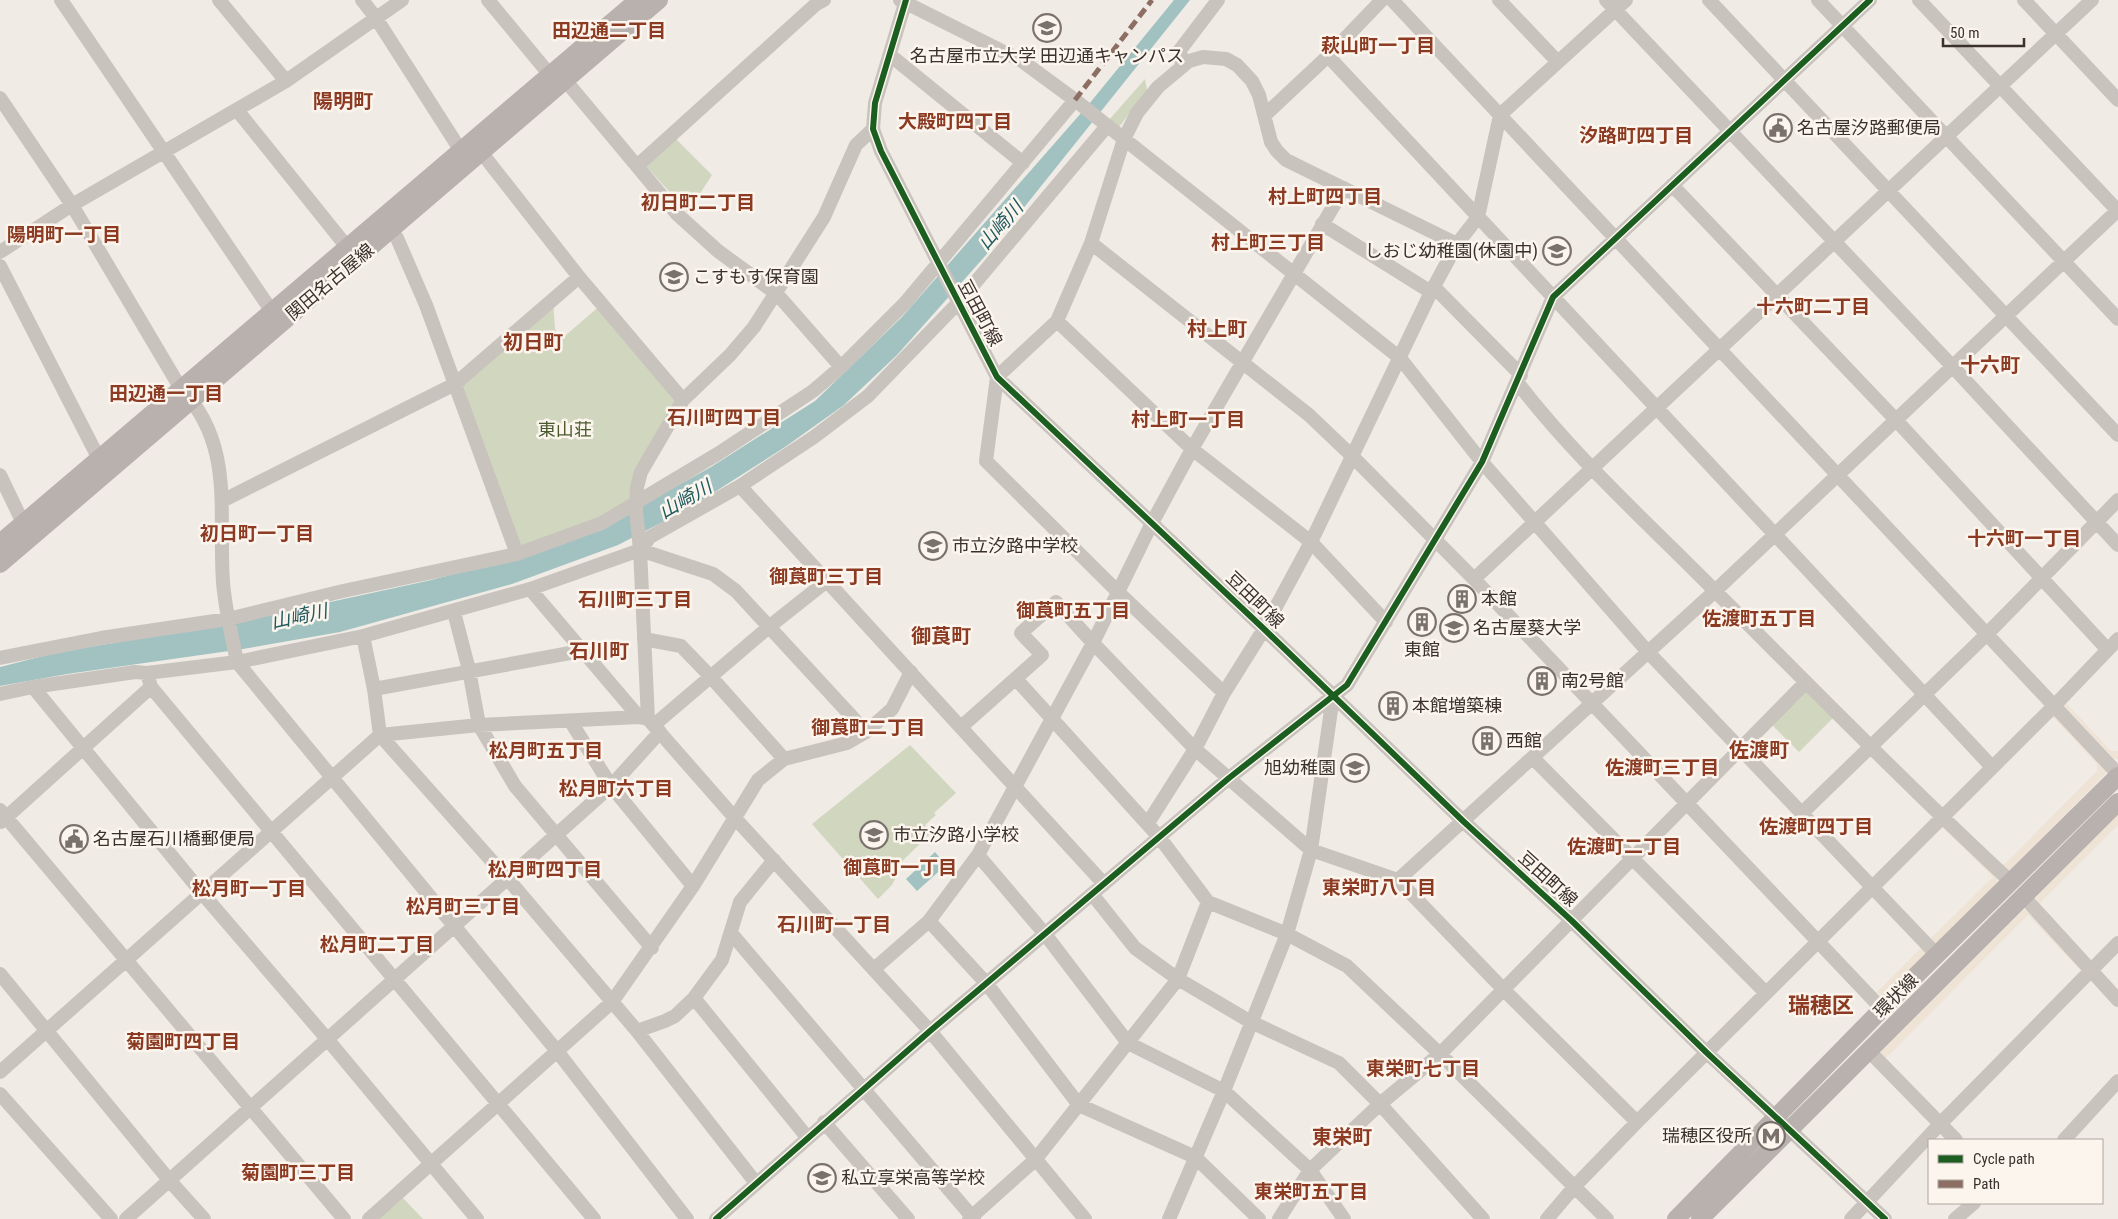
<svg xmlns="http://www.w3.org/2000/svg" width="2118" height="1219" viewBox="0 0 2118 1219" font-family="'Roboto Condensed','Noto Sans JP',sans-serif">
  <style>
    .green { fill: #d1d6bf }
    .plaza { fill: #eee3d5 }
    .water { fill: #a1c2c1 }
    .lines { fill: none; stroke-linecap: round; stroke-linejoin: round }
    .minor { stroke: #c9c3be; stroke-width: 14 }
    .major { stroke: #b8b1ad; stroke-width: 18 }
    .quiet { stroke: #8d6e63; stroke-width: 5; stroke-dasharray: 10 5; stroke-linecap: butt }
    .cycleway-casing { stroke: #fbf5ee; stroke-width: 9 }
    .cycleway { stroke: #1b5e20; stroke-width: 6 }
    .labels { text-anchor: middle; stroke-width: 5; stroke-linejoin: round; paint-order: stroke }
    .poi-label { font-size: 18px; fill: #3b302b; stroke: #fbf5ee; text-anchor: start }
    .street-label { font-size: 18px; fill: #3b302b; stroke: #fbf5ee }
    .park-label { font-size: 18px; fill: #4a5a2e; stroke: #fbf5ee }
    .neighbourhood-label { font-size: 19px; font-weight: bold; fill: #8c3b22; stroke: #fbf5ee }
    .water-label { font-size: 19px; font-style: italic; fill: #1f5a5e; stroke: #fbf5ee }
    .quarter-label { font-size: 20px; font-weight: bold; fill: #8c3b22; stroke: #fbf5ee }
    .district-label { font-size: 22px; font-weight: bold; fill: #8c3b22; stroke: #fbf5ee }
  </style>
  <rect width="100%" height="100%" fill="#f0ebe5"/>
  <path class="green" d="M 1145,79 L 1147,90 L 1119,127 L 1109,120 Z
    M 675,138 L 712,175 L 688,212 L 646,166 Z
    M 553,300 L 555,328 L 559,341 L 602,304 L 683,400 L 641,472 L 636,510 L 517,554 L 455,384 Z
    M 1807,688 L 1835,716 L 1799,752 L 1771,724 Z
    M 910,745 L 956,793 L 934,813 L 936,815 L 925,825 L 931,833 L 892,871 L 896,877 L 892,885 L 878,899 L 812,824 Z
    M 403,1198 L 423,1219 L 378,1219 Z"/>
  <path class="plaza" d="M 2066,699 L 2066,703 L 2111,751 L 2118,751 L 2118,759 L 2113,758 L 2064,705 Z
    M 2052,714 L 2105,768 L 2106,773 L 2013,868 L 2008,870 L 2001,864 L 2005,864 L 2097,771 L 2097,764 L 2053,717 Z
    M 2118,813 L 2118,825 L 2041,902 L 2041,907 L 2036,897 Z
    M 1941,825 L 1995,876 L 1997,880 L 1996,885 L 1938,943 L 1934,944 L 1929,940 L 1993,877 L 1942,827 L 1938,827 Z
    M 2023,910 L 2029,911 L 2082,967 L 2082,972 L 2028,915 L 1884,1060 L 1881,1051 Z
    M 1923,946 L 1927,953 L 1883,996 L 1880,995 L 1877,992 Z"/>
  <path class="water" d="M 1174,0 L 1190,0 L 986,255 L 897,355 L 844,405 L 785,447 L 688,509 L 618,545 L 512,584 L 340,632 L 243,649 L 67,674 L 0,686 L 0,667 L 59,652 L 233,623 L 427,581 L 543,551 L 621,517 L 711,467 L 815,401 L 902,317 L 1089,104 Z
    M 935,852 L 946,865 L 917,891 L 906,879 Z"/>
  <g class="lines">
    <path class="minor" d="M 61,0 L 277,319
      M 219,0 L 286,81
      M 362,0 L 376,18 L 461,151
      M 488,0 L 550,75
      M 900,0 L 1022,61 L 1075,100 L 1400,358 L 1482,462 L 1648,652 L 1937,955
      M 906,0 L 875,103 L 873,129 L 881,151 L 997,377 L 1264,629 L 1463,821 L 1572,921 L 1706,1052 L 1885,1219
      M 1392,0 L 2118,774
      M 1499,0 L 1558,62
      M 1606,0 L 1952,366 L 2118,545
      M 1709,0 L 2118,435
      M 1818,0 L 2118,319
      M 1919,0 L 2118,211
      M 2024,0 L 2118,100
      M 890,55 L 1023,163
      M 1328,56 L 1992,767
      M 1182,65 L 1180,50 L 1218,0
      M 565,80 L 677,214 L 718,251 L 777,294 L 841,367
      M 0,98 L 72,205 L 181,389 C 235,444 218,513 223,582 C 225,609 232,636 237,662 L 557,1051 L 687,1219
      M 237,110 L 347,247
      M 1265,115 L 1328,56 L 1382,0
      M 873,129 L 856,145 L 824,217 L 754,327 L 730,355 L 683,400 L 641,472 L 637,487 L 636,510 L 640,550 L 648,719 L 734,817 L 930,1031 L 1085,1219
      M 481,152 L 579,277 L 683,400
      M 637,166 L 815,5 L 824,0
      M 1672,185 L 1896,420 L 2107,649
      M 385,223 L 397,238 L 426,305 L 517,554
      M 1322,224 L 1431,292
      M 1091,243 L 1309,415 L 1352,456 L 1474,579 L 1882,1009
      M 0,252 L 72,205 L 286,81 L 402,0
      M 0,266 L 99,459 L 105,466
      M 1434,287 L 1521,375
      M 1057,321 L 1192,449 L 1311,542 L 1386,622
      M 1517,382 C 1576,459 1649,524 1717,593 C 1814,690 1910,788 2010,881
      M 0,475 L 23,523
      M 740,486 L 1104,884
      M 222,501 L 455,384 L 579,277
      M 640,550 L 713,574 L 736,591 L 866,732
      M 1474,579 L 2092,0
      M 530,589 L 639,717
      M 454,612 L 469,670 L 479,725 L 515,786 L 652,948
      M 363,636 L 374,689 L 380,735 L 507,878 L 637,1031 L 756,1183
      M 644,639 L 681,646 L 711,677 L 784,759
      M 0,658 L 101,638 L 228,619 L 343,591 L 517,554 L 602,523 L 719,453 L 813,391 L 841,367 L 905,303 L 1075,100
      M 147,673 L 151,687 L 594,1219
      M 1016,679 L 1160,838 L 1208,902
      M 33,687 L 202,893 L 328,1040 L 477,1219
      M 374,689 L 581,651
      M 1224,693 L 1118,592 L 986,461 L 997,377 L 1057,321 L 1091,243 L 1124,139 L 1137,113 L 1158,87 L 1189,61 L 1203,57 L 1226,59 L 1237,65 L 1252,81 L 1259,95 L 1271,142 L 1277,151 L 1286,160 L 1457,244
      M 0,694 L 33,687 L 135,672 L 147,673 L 237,662 L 363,636 L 530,589 L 640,550 L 650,537 L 740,486 L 814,437 L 868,396 L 958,303 L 1107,126
      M 571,722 L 611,786 L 693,886
      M 654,725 L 770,626 L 828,580
      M 961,727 L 1042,655 L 1021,633 L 1056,602 L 1093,643 L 1195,749 L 1311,850 L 1398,880 L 1504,990 L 1637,1122
      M 1533,758 L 1765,992
      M 0,810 L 344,1219
      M 1801,814 L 1987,634 L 2118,500
      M 1,822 L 151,687
      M 1148,823 L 1195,749 L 1224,693 L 1264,629 L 1311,542 L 1431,292 L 1457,244 L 1478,217 L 1500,115 L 1626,0
      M 978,855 L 1045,934 L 1128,1043 L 1224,1091 L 1310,1170 L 1344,1219
      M 1398,880 L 1715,591 L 2118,210
      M 1092,894 L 1135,948 L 1178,979 L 1251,1022 L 1339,1063 L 1380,1104 L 1483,1219
      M 2024,897 L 2118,1000
      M 929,921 L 987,984 L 1079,1105 L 1195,1157 L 1259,1219
      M 731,933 L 974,1219
      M 874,969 L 929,921 L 978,855 L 1093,643 L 1152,523 L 1192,449 L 1344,188
      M 0,974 L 169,1180 L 204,1219
      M 694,998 L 807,1137
      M 637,1031 L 665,1021 L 675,1016 L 694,998 L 722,960 L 740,902 L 774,860
      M 1868,1050 L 1956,1140
      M 0,1072 L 380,735 L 479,725 L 639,717 L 648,719
      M 0,1094 L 111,1219
      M 824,1122 L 908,1219
      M 2064,1140 L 2118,1081
      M 126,1219 L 611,786 L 660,732
      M 369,1219 L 612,1002 L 693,886 L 758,780 L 784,759 L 847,743 L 866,732 L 892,709 L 911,672
      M 716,1219 L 930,1031 L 1229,778 L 1347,685 L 1482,462 L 1553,297 L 1870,0
      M 969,1219 L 1035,1160 L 1178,979 L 1208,902 L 1287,934 L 1347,966 L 1440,1054 L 1607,1219
      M 1169,1219 L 1224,1091 L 1287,934 L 1311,850 L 1333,696
      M 1279,1219 L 1310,1170 L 1380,1104 L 1440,1054 L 1806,682
      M 1547,1219 L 1575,1186 L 1637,1122 L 2054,706 L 2118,639
      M 1851,1219 L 1940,1124 L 2118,943
      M 1955,1219 L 1974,1203"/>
    <path class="major" d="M 0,543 L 638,0
      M 0,564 L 659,0
      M 1676,1219 L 1882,1009 L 2118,776
      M 1700,1219 L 2118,802"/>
    <path class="quiet" d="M 1075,100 L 1152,0"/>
    <defs>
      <path id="cycleway" d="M 906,0 L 875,103 L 873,129 L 881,151 L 997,377 L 1264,629 L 1463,821 L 1572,921 L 1706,1052 L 1885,1219
        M 716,1219 L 930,1031 L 1229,778 L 1347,685 L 1482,462 L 1553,297 L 1870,0"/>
    </defs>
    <use href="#cycleway" class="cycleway-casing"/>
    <use href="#cycleway" class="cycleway"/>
  </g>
  <defs>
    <symbol id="university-ring" viewBox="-11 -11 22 22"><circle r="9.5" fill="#fbf5ee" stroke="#7a716c" stroke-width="1.5"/><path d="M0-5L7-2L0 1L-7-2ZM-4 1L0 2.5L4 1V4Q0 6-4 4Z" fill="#7a716c"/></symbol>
    <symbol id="civic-ring" viewBox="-11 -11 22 22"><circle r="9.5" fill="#fbf5ee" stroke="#7a716c" stroke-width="1.5"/><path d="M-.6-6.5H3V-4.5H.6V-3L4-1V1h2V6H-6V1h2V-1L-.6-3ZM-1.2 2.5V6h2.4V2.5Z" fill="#7a716c"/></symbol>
    <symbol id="school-ring" viewBox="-11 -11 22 22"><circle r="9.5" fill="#fbf5ee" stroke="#7a716c" stroke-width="1.5"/><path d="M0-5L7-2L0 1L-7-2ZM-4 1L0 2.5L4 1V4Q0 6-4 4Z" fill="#7a716c"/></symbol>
    <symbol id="building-ring" viewBox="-11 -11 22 22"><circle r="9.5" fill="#fbf5ee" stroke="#7a716c" stroke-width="1.5"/><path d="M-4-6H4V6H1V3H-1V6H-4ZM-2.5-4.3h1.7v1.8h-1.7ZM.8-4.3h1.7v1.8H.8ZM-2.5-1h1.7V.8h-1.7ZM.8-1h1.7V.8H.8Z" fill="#7a716c"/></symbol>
    <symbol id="metro-ring" viewBox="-11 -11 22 22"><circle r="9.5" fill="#fbf5ee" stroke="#7a716c" stroke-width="1.5"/><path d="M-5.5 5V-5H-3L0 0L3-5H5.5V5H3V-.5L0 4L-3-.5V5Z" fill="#7a716c"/></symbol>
  </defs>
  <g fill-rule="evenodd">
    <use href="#university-ring" x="1031" y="12" width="32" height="32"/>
    <use href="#civic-ring" x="1762" y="112" width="32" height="32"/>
    <use href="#school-ring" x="1541" y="235" width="32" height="32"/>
    <use href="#school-ring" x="658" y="261" width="32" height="32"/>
    <use href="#school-ring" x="917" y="530" width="32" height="32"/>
    <use href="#building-ring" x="1446" y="583" width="32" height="32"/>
    <use href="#building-ring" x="1406" y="606" width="32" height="32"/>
    <use href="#university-ring" x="1438" y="612" width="32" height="32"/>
    <use href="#building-ring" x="1526" y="665" width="32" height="32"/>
    <use href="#building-ring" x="1377" y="690" width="32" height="32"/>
    <use href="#building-ring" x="1471" y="725" width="32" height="32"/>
    <use href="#school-ring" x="1339" y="752" width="32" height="32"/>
    <use href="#school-ring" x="858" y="819" width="32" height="32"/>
    <use href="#civic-ring" x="58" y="823" width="32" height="32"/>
    <use href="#metro-ring" x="1755" y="1120" width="32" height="32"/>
    <use href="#school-ring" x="806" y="1162" width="32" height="32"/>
  </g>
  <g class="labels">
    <g class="poi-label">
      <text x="1047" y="62" text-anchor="middle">名古屋市立大学 田辺通キャンパス</text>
      <text x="1797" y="134">名古屋汐路郵便局</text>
      <text x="1538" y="257" text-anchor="end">しおじ幼稚園(休園中)</text>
      <text x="693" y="283">こすもす保育園</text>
      <text x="952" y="552">市立汐路中学校</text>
      <text x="1481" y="605">本館</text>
      <text x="1473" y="634">名古屋葵大学</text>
      <text x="1422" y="656" text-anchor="middle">東館</text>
      <text x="1561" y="687">南2号館</text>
      <text x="1412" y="712">本館増築棟</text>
      <text x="1506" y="747">西館</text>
      <text x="1336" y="774" text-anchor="end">旭幼稚園</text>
      <text x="893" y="841">市立汐路小学校</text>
      <text x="93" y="845">名古屋石川橋郵便局</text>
      <text x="1752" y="1142" text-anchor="end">瑞穂区役所</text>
      <text x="841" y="1184">私立享栄高等学校</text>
    </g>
    <g class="street-label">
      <text transform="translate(330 282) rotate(-40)" y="6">関田名古屋線</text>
      <text transform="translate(980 313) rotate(62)" y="6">豆田町線</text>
      <text transform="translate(1255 600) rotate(44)" y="6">豆田町線</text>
      <text transform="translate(1548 879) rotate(42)" y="6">豆田町線</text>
      <text transform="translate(1896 996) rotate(-45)" y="6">環状線</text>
    </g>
    <g class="park-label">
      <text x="565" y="436">東山荘</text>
    </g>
    <g class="neighbourhood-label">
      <text x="609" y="37">田辺通二丁目</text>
      <text x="1378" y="52">萩山町一丁目</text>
      <text x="955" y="128">大殿町四丁目</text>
      <text x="1636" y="142">汐路町四丁目</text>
      <text x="1325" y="203">村上町四丁目</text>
      <text x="698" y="209">初日町二丁目</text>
      <text x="64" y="241">陽明町一丁目</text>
      <text x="1268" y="249">村上町三丁目</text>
      <text x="1813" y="313">十六町二丁目</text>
      <text x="166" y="400">田辺通一丁目</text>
      <text x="724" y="424">石川町四丁目</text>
      <text x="1188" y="426">村上町一丁目</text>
      <text x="257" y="540">初日町一丁目</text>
      <text x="2024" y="545">十六町一丁目</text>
      <text x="826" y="583">御莨町三丁目</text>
      <text x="635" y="606">石川町三丁目</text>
      <text x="1073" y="617">御莨町五丁目</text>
      <text x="1759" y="625">佐渡町五丁目</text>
      <text x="868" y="734">御莨町二丁目</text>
      <text x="546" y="757">松月町五丁目</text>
      <text x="1662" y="774">佐渡町三丁目</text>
      <text x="616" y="795">松月町六丁目</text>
      <text x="1816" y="833">佐渡町四丁目</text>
      <text x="1624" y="853">佐渡町二丁目</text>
      <text x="900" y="874">御莨町一丁目</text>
      <text x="545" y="876">松月町四丁目</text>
      <text x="1379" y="894">東栄町八丁目</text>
      <text x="249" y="895">松月町一丁目</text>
      <text x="463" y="913">松月町三丁目</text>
      <text x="834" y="931">石川町一丁目</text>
      <text x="377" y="951">松月町二丁目</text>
      <text x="183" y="1048">菊園町四丁目</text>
      <text x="1423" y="1075">東栄町七丁目</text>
      <text x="298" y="1179">菊園町三丁目</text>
      <text x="1311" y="1198">東栄町五丁目</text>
    </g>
    <g class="water-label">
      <text transform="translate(1000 225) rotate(-49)" y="7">山崎川</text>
      <text transform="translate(685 499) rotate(-30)" y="7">山崎川</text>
      <text transform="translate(299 616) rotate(-12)" y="7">山崎川</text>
    </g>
    <g class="quarter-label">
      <text x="343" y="108">陽明町</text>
      <text x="1217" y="336">村上町</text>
      <text x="533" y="349">初日町</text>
      <text x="1990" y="372">十六町</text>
      <text x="941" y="643">御莨町</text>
      <text x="599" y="658">石川町</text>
      <text x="1759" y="757">佐渡町</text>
      <text x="1342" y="1144">東栄町</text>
    </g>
    <g class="district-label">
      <text x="1821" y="1013">瑞穂区</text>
    </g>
  </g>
  <rect x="1928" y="1139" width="175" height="65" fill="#fbf5ee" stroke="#aea6a0"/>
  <rect x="1938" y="1155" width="25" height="8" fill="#1b5e20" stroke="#aea6a0"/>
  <text x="1973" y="1164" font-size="15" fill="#3b302b">Cycle path</text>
  <rect x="1938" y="1180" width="25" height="8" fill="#8d6e63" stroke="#aea6a0"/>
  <text x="1973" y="1189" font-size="15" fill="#3b302b">Path</text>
  <path d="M1943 38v8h81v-8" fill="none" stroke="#3b302b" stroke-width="2.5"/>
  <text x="1950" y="38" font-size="15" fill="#3b302b" stroke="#fbf5ee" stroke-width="4" paint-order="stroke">50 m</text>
</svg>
